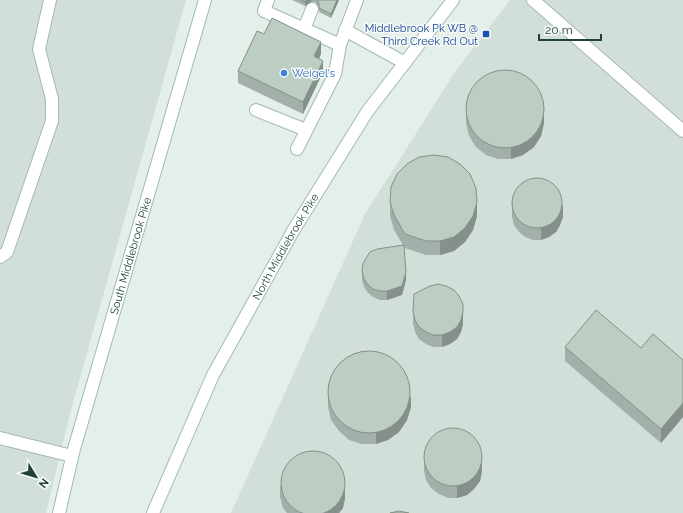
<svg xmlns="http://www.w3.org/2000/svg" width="683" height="513" viewBox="0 0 683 513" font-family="Raleway,sans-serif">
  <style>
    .built { fill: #d2dfd8 }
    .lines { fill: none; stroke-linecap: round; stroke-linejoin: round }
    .lane-casing { stroke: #a6b8b0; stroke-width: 14 }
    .street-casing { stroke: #a6b8b0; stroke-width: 14 }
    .secondary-casing { stroke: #a1bbb0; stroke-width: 14 }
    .lane { stroke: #fff; stroke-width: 12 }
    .street { stroke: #fff; stroke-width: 12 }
    .secondary { stroke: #fff; stroke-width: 12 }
    .wall { fill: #a2b0a9 }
    .shaded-wall { fill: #849089 }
    .building { fill: #bccdc4; stroke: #849089 }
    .transit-dot { fill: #1a4fb4; stroke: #f5faf7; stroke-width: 1.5 }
    .shop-dot { fill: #3f7fe0; stroke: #f5faf7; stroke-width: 1.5 }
    .labels { text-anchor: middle; stroke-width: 3; stroke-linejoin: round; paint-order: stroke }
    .transit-label { font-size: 11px; fill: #164399; stroke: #f5faf7; text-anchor: end }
    .shop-label { font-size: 11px; fill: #366cbe; stroke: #f5faf7; text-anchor: start }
    .street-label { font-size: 11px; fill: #224236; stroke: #f5faf7 }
  </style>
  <rect width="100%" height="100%" fill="#e4efe9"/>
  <path class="built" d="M 0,0 L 186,0 L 71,410 L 46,513 L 0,513 Z
    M 510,0 L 683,0 L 683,513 L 231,513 L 365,214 L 455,72 Z"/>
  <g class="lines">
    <defs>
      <path id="lane" d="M 268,0 L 264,11 L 340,45 L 357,0
        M 304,29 L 312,9
        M 345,30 L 405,63
        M 256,110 L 306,130
        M 297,149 L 335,74 L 340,45
        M 0,257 L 7,252 L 52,121 L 52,99 L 39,49 L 50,0
        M 0,438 L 72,456"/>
      <path id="street" d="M 533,0 L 683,131"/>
      <g id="secondary">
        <path id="s1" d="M 59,513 L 74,449 L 205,0"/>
        <path id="s2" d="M 153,513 L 213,375 L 293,231 L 367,112 L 453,0"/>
      </g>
    </defs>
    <use href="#lane" class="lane-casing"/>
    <use href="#street" class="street-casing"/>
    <use href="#secondary" class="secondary-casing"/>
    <use href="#lane" class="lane"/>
    <use href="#street" class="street"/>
    <use href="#secondary" class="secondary"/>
  </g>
  <path class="wall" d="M 292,0 L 339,0 L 331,18 L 319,12 L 319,7 L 315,2 L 311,2 L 305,6 Z
    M 264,34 L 321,54 L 319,59 L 323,72 L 303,114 L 238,83 L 238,71 Z
    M 466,112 L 544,123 L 541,136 L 534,147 L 523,155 L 511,159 L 498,159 L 486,155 L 476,147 L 469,136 L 466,123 Z
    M 390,202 L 477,216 L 473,230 L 465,242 L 454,251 L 440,255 L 426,255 L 405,248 L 404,246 L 406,280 L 402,295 L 387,300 L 380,300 L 373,297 L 368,293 L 364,287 L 362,280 L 362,271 L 403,245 L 394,230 L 390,216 Z
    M 512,205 L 563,217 L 560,225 L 556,232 L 549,237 L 541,240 L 533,240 L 525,237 L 519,232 L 514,225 L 512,217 Z
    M 413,312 L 463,324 L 461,332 L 457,339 L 450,344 L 442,347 L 433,347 L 426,344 L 419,339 L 415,332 L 413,324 Z
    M 565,347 L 641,348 L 683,360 L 683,417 L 661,443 L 565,361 Z
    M 328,395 L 411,407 L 407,420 L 399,432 L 388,440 L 376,444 L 362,444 L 349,440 L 339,431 L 331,420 L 328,407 Z
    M 424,460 L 482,471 L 480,481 L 474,489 L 467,495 L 457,498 L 448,498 L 439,494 L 431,488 L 426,480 L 424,471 Z
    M 280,486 L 345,498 L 343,508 L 339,513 L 287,513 L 283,508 L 280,497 Z"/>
  <path class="shaded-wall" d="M 307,0 L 311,0 L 311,2 L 305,6 L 305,2 Z
    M 337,0 L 339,0 L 331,18 L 331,14 Z
    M 321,42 L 321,54 L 314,68 L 314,56 Z
    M 323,61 L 323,72 L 303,114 L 303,102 Z
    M 544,112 L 544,123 L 541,136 L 534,147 L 523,155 L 511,159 L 511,148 Z
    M 477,202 L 477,216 L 473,230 L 465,242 L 454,251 L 440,255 L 440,241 Z
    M 563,205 L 563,217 L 560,225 L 556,232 L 549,237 L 541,240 L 541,228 Z
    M 406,272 L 406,280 L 402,295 L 387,300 L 387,291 Z
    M 463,312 L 463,324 L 461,332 L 457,339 L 450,344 L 442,347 L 442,335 Z
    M 411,396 L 411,407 L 407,420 L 399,432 L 388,440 L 376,444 L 376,433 Z
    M 683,403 L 683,417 L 661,443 L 661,429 Z
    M 482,460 L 482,471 L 480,481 L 474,489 L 467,495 L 457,498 L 457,486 Z
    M 345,486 L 345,498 L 343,508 L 339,513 L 324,513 Z"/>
  <path class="building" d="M 301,0 L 307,0 L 305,2 Z
    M 317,0 L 337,0 L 331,14 L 319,8 L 319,3 Z
    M 272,18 L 321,42 L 314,56 L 323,61 L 303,102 L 238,71 L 257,31 L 264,34 Z
    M466 109a39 39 0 1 1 78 0a39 39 0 1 1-78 0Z
    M 434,155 L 448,157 L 460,164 L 470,174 L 476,188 L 477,202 L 473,216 L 465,228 L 454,237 L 440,241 L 426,241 L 405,234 L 394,215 L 390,202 L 391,187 L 397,174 L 407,164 L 419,157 Z
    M512 203a25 25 0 1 1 50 0a25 25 0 1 1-50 0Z
    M 404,245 L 406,272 L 402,286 L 387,291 L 380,291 L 373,289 L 368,285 L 364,279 L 362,271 L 363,264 L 366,258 L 370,252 L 377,249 Z
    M 438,284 L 446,286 L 454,290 L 459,296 L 463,304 L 463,312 L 461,320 L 457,327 L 450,332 L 442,335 L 433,335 L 426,332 L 419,327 L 415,320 L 413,312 L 414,294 L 430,286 Z
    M 596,310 L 641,348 L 653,334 L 683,360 L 683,403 L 661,429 L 565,347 Z
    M328 392a41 41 0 1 1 82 0a41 41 0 1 1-82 0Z
    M424 457a29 29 0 1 1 58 0a29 29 0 1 1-58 0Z
    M281 483a32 32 0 1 1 64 0a32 32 0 1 1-64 0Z
    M 399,511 L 409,513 L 390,513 Z"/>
  <rect class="transit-dot" x="482" y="30" width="8" height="8" rx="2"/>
  <circle class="shop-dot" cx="284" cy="73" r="4"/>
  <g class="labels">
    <g class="transit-label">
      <text x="478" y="32">Middlebrook Pk WB @<tspan x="478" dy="13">Third Creek Rd Out</tspan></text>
    </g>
    <g class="shop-label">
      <text x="292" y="77">Weigel's</text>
    </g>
    <g class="street-label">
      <text dy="4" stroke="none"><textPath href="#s2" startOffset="298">North Middlebrook Pike</textPath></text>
      <text dy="4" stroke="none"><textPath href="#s1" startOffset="267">South Middlebrook Pike</textPath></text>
    </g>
  </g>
  <g transform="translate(36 477) rotate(128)" stroke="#f5faf7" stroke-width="3" paint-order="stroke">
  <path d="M0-3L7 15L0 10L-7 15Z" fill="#224236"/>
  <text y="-6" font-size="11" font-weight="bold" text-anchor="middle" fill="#224236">N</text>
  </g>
  <path d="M539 34v6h62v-6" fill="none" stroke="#224236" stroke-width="2"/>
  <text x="545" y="34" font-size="12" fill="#224236" stroke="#f5faf7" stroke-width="3" paint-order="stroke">20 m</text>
</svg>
